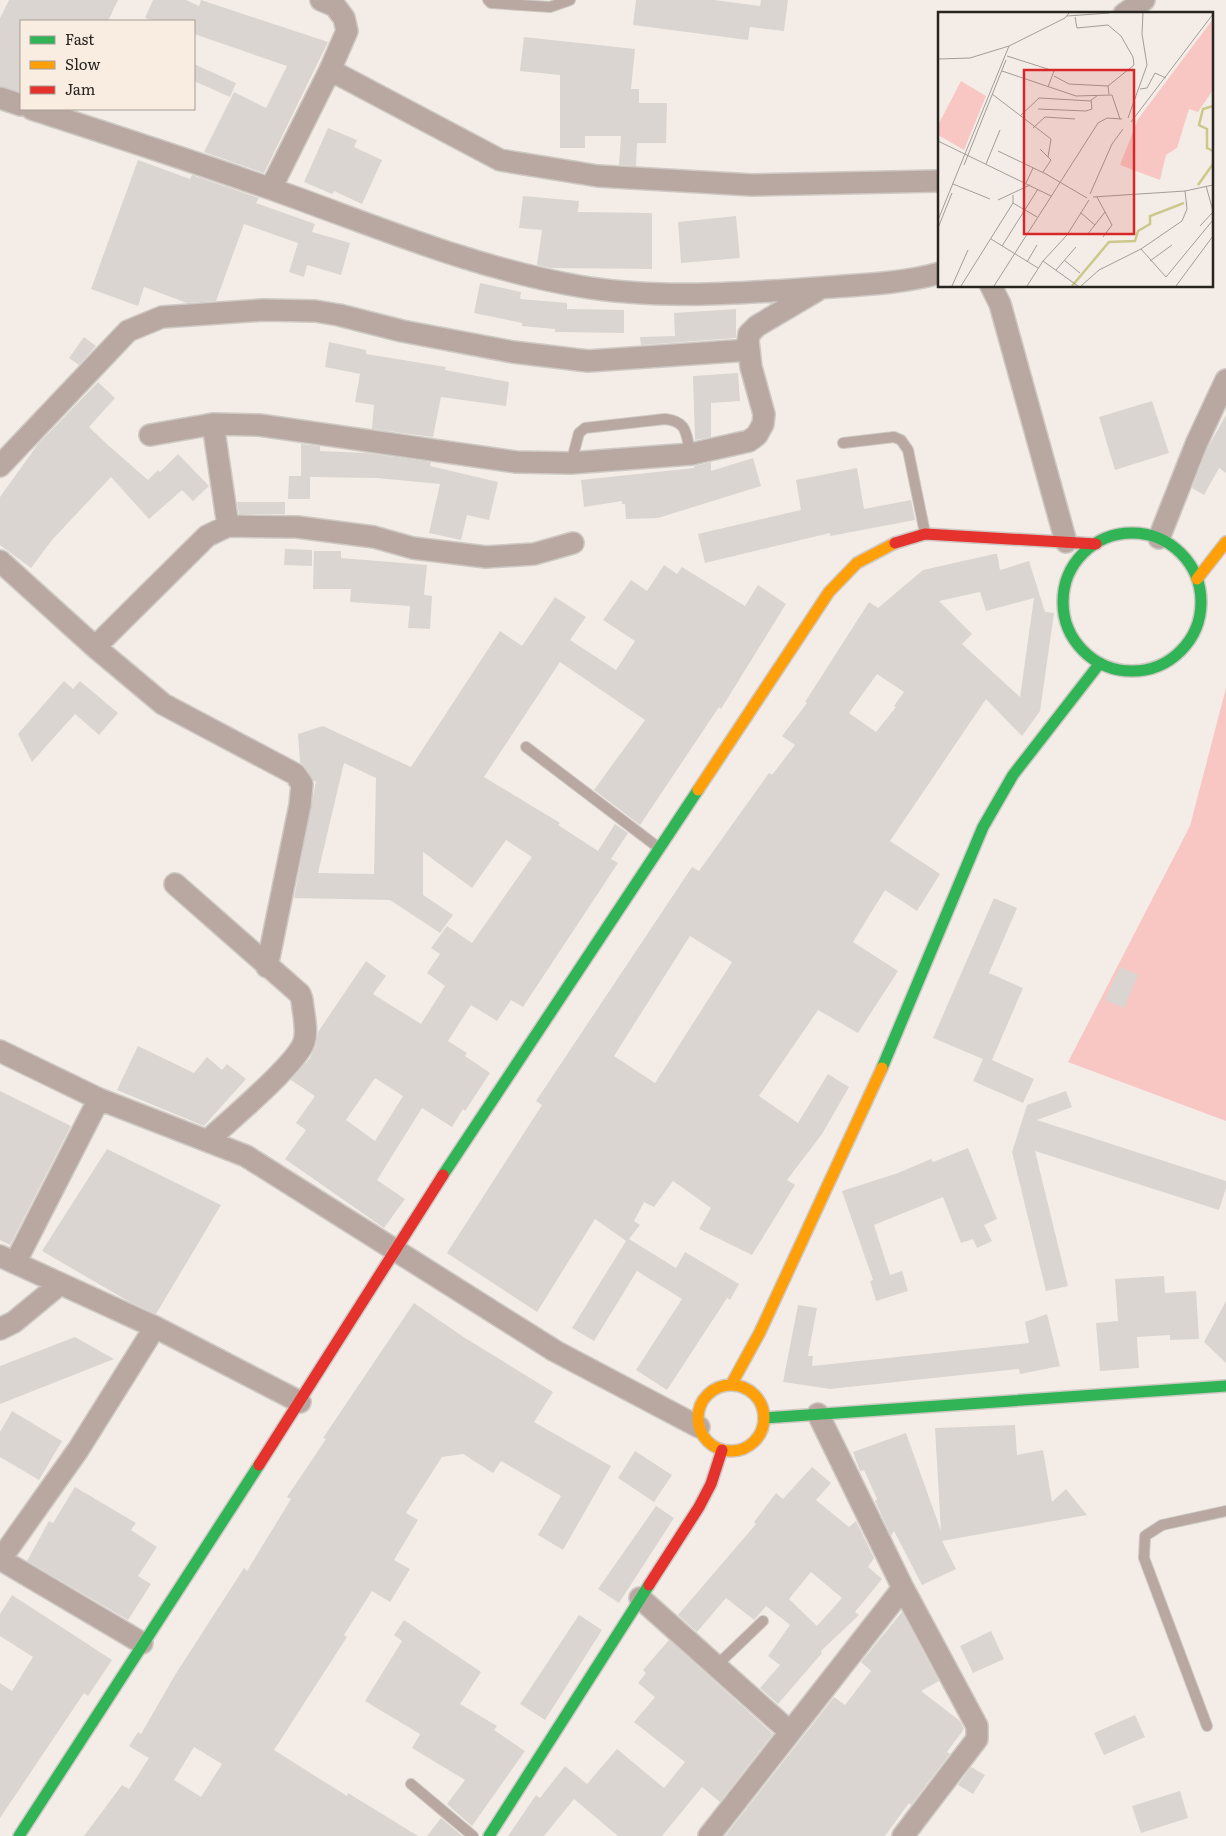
<svg xmlns="http://www.w3.org/2000/svg" width="1226" height="1836" viewBox="0 0 1226 1836" font-family="Literata,serif">
  <style>
    .green { fill: #f8c7c4 }
    .building { fill: #dad5d0; fill-rule: evenodd }
    .lines { fill: none; stroke-linecap: round; stroke-linejoin: round }
    .lane-casing { stroke: #cec9c4; stroke-width: 12 }
    .street-casing { stroke: #cec9c4; stroke-width: 24 }
    .fast-casing { stroke: #cec9c4; stroke-width: 14 }
    .slow-casing { stroke: #cec9c4; stroke-width: 14 }
    .jam-casing { stroke: #cec9c4; stroke-width: 14 }
    .lane { stroke: #b8a8a1; stroke-width: 10 }
    .street { stroke: #b8a8a1; stroke-width: 21 }
    .fast { stroke: #30b455; stroke-width: 11 }
    .slow { stroke: #ff9f0a; stroke-width: 11 }
    .jam { stroke: #e5322d; stroke-width: 11 }
    .inset-river { fill: none; stroke: #ccc889; stroke-width: 2.5 }
    .inset-road { fill: none; stroke: #a29d97; stroke-width: 1 }
    .view { fill: #d62828; fill-opacity: 0.15; stroke: #d62828; stroke-width: 2.5 }
    .inset-edge { fill: none; stroke: #282420; stroke-width: 2.5 }
  </style>
  <rect width="100%" height="100%" fill="#f4ede7"/>
  <path class="green" d="M 1226,688 L 1226,1121 L 1068,1062 L 1190,826 Z"/>
  <path class="building" d="M 9,0 L 118,0 L 108,21 L 21,21 L 21,92 L 0,86 L 0,18 Z
    M 153,0 L 186,0 L 199,6 L 201,0 L 328,42 L 264,173 L 204,152 L 234,92 L 266,108 L 287,66 L 194,34 L 194,21 L 155,21 L 145,18 Z
    M 636,0 L 714,0 L 760,6 L 761,0 L 788,0 L 784,31 L 750,27 L 748,40 L 633,25 Z
    M 524,37 L 635,49 L 631,89 L 639,89 L 639,103 L 667,103 L 666,143 L 637,143 L 636,166 L 619,165 L 621,136 L 585,136 L 585,148 L 560,148 L 560,75 L 520,71 Z
    M 194,64 L 236,83 L 230,97 L 194,81 Z
    M 328,128 L 357,140 L 354,147 L 382,160 L 362,204 L 334,191 L 332,194 L 304,182 Z
    M 138,160 L 190,179 L 192,175 L 259,198 L 256,203 L 315,224 L 312,232 L 350,243 L 341,275 L 307,265 L 304,277 L 289,272 L 298,243 L 244,224 L 216,301 L 187,303 L 144,287 L 138,306 L 91,289 Z
    M 523,196 L 579,201 L 578,212 L 652,213 L 652,269 L 552,268 L 537,265 L 542,230 L 519,228 Z
    M 736,216 L 740,258 L 681,263 L 678,222 Z
    M 480,283 L 521,292 L 520,299 L 567,303 L 567,309 L 624,310 L 624,333 L 555,332 L 555,329 L 522,326 L 522,323 L 474,313 Z
    M 736,309 L 736,338 L 641,345 L 640,337 L 675,336 L 674,313 Z
    M 84,337 L 96,346 L 79,365 L 69,358 Z
    M 329,342 L 366,350 L 366,354 L 446,367 L 445,370 L 509,382 L 506,406 L 441,397 L 433,437 L 372,429 L 374,405 L 355,402 L 360,374 L 325,367 Z
    M 738,373 L 740,401 L 711,403 L 711,437 L 695,440 L 693,376 Z
    M 98,382 L 115,398 L 89,427 L 109,446 L 148,480 L 158,470 L 160,472 L 178,454 L 209,486 L 193,501 L 182,490 L 149,519 L 111,477 L 52,540 L 31,568 L 0,545 L 0,497 L 38,444 Z
    M 1152,401 L 1169,453 L 1115,470 L 1099,417 Z
    M 1226,415 L 1226,473 L 1219,468 L 1204,495 L 1192,488 L 1208,447 Z
    M 301,444 L 320,446 L 320,451 L 367,453 L 431,462 L 430,466 L 498,482 L 489,520 L 467,515 L 461,540 L 429,533 L 440,484 L 377,478 L 310,477 L 310,499 L 288,499 L 289,476 L 301,476 Z
    M 753,458 L 761,486 L 658,518 L 626,519 L 625,504 L 622,504 L 622,501 L 584,507 L 581,480 L 694,468 L 694,466 L 711,462 L 711,471 Z
    M 857,468 L 864,509 L 911,500 L 915,520 L 830,536 L 830,533 L 705,563 L 698,534 L 801,510 L 796,480 Z
    M 237,502 L 285,502 L 285,514 L 239,514 Z
    M 285,549 L 312,550 L 312,566 L 284,565 Z
    M 314,551 L 341,551 L 341,558 L 427,565 L 424,595 L 432,596 L 430,629 L 408,628 L 410,606 L 350,602 L 351,589 L 313,589 Z
    M 994,554 L 997,554 L 1000,570 L 1029,561 L 1045,612 L 1054,613 L 1040,711 L 1022,736 L 986,699 L 890,841 L 940,874 L 917,911 L 885,890 L 853,942 L 898,971 L 858,1033 L 818,1010 L 759,1096 L 798,1123 L 828,1074 L 849,1087 L 822,1134 L 787,1180 L 795,1185 L 752,1255 L 699,1229 L 711,1208 L 673,1181 L 654,1207 L 644,1202 L 634,1221 L 640,1225 L 629,1239 L 676,1268 L 685,1252 L 739,1284 L 730,1300 L 727,1298 L 667,1390 L 636,1370 L 682,1299 L 637,1271 L 594,1341 L 572,1328 L 626,1241 L 595,1219 L 537,1312 L 447,1253 L 542,1105 L 536,1101 L 692,867 L 699,871 L 769,773 L 772,775 L 795,745 L 782,736 L 807,703 L 805,702 L 869,602 L 878,608 L 923,570 ZM 980,592 L 986,611 L 1034,598 L 1020,697 L 962,644 L 972,634 L 939,601 ZM 877,674 L 904,692 L 894,706 L 896,707 L 876,732 L 849,713 ZM 690,936 L 732,962 L 655,1083 L 614,1056 Z
    M 664,565 L 677,574 L 682,567 L 745,606 L 758,585 L 786,604 L 721,709 L 719,707 L 640,825 L 594,790 L 645,720 L 560,662 L 484,777 L 560,823 L 558,825 L 598,851 L 615,824 L 628,833 L 611,859 L 618,863 L 523,1007 L 511,1000 L 497,1021 L 471,1005 L 448,1041 L 467,1053 L 465,1056 L 490,1073 L 465,1111 L 463,1109 L 452,1127 L 422,1108 L 377,1180 L 405,1199 L 384,1228 L 285,1159 L 306,1130 L 296,1123 L 315,1096 L 291,1080 L 310,1058 L 316,1045 L 318,1032 L 366,961 L 386,976 L 373,994 L 421,1024 L 445,986 L 427,973 L 440,954 L 431,948 L 447,926 L 472,943 L 532,857 L 506,840 L 472,888 L 423,852 L 423,895 L 453,915 L 440,933 L 390,900 L 294,898 L 316,781 L 314,781 L 305,767 L 300,762 L 298,734 L 323,726 L 411,767 L 500,631 L 522,646 L 555,597 L 586,617 L 570,640 L 616,670 L 635,641 L 603,620 L 631,580 L 647,591 ZM 344,763 L 376,778 L 374,874 L 318,873 ZM 375,1078 L 403,1096 L 375,1141 L 346,1120 Z
    M 64,681 L 73,689 L 80,681 L 118,713 L 99,735 L 75,714 L 32,762 L 18,734 Z
    M 994,898 L 1017,908 L 989,973 L 1023,988 L 992,1060 L 1034,1079 L 1023,1103 L 973,1081 L 983,1059 L 933,1038 Z
    M 1120,967 L 1138,975 L 1124,1008 L 1105,1000 Z
    M 138,1046 L 194,1073 L 207,1057 L 222,1070 L 227,1064 L 246,1079 L 204,1126 L 117,1090 Z
    M 0,1091 L 71,1126 L 10,1245 L 0,1240 Z
    M 1066,1091 L 1072,1107 L 1037,1120 L 1226,1181 L 1226,1188 L 1219,1210 L 1035,1151 L 1068,1286 L 1046,1291 L 1012,1152 L 1027,1105 Z
    M 968,1148 L 997,1219 L 984,1225 L 992,1241 L 977,1248 L 973,1239 L 961,1243 L 943,1197 L 874,1225 L 890,1275 L 902,1271 L 908,1291 L 876,1301 L 870,1281 L 873,1280 L 842,1191 L 898,1173 L 931,1159 L 933,1162 Z
    M 107,1149 L 221,1205 L 156,1314 L 128,1301 L 42,1251 Z
    M 1164,1276 L 1165,1293 L 1196,1291 L 1199,1339 L 1170,1340 L 1170,1335 L 1137,1337 L 1139,1368 L 1100,1371 L 1096,1323 L 1118,1321 L 1115,1279 Z
    M 1226,1301 L 1226,1363 L 1204,1342 Z
    M 414,1303 L 465,1338 L 553,1392 L 534,1422 L 611,1466 L 563,1550 L 538,1535 L 561,1496 L 501,1461 L 493,1473 L 463,1454 L 442,1457 L 406,1513 L 418,1520 L 394,1560 L 410,1569 L 390,1602 L 372,1591 L 344,1635 L 347,1637 L 274,1750 L 347,1796 L 348,1793 L 418,1836 L 84,1836 L 122,1785 L 129,1789 L 149,1758 L 129,1746 L 138,1732 L 141,1734 L 175,1675 L 244,1568 L 247,1571 L 291,1499 L 287,1497 L 326,1439 L 323,1438 ZM 194,1747 L 222,1764 L 201,1797 L 174,1780 Z
    M 798,1305 L 817,1308 L 808,1356 L 813,1356 L 812,1366 L 1029,1343 L 1025,1322 L 1047,1314 L 1060,1366 L 1020,1374 L 1019,1369 L 830,1389 L 783,1382 Z
    M 75,1337 L 114,1359 L 0,1404 L 0,1366 Z
    M 12,1411 L 62,1441 L 39,1480 L 0,1457 L 0,1432 Z
    M 1015,1425 L 1017,1455 L 1043,1450 L 1052,1502 L 1066,1489 L 1087,1515 L 942,1541 L 956,1569 L 922,1585 L 894,1531 L 891,1536 L 875,1501 L 877,1499 L 864,1470 L 860,1471 L 853,1452 L 906,1433 L 941,1531 L 935,1428 Z
    M 635,1451 L 672,1475 L 654,1502 L 618,1478 Z
    M 812,1467 L 831,1483 L 816,1500 L 849,1527 L 856,1521 L 874,1558 L 868,1567 L 882,1579 L 855,1612 L 859,1615 L 821,1651 L 822,1653 L 778,1704 L 760,1688 L 780,1665 L 768,1656 L 790,1625 L 766,1606 L 754,1620 L 726,1598 L 697,1632 L 678,1615 L 756,1524 L 754,1522 L 776,1493 L 783,1499 ZM 811,1572 L 842,1598 L 817,1626 L 789,1599 Z
    M 75,1487 L 136,1523 L 131,1530 L 157,1547 L 138,1576 L 151,1584 L 128,1620 L 27,1561 L 49,1521 L 53,1523 Z
    M 656,1506 L 674,1518 L 619,1603 L 598,1589 Z
    M 12,1595 L 112,1660 L 88,1696 L 84,1693 L 0,1818 L 0,1683 L 12,1691 L 33,1657 L 0,1636 L 0,1614 Z
    M 902,1612 L 939,1681 L 921,1691 L 960,1721 L 964,1729 L 947,1752 L 950,1754 L 920,1793 L 911,1805 L 909,1803 L 885,1836 L 725,1836 L 834,1697 L 845,1705 L 871,1671 L 861,1662 Z
    M 579,1615 L 602,1630 L 545,1720 L 520,1704 Z
    M 404,1620 L 481,1672 L 460,1704 L 497,1726 L 494,1730 L 525,1751 L 472,1826 L 447,1804 L 465,1780 L 412,1748 L 420,1734 L 365,1701 L 402,1641 L 394,1635 Z
    M 991,1631 L 1004,1659 L 973,1673 L 960,1646 Z
    M 669,1640 L 773,1734 L 720,1802 L 702,1787 L 662,1836 L 618,1836 L 574,1799 L 544,1836 L 508,1836 L 536,1795 L 540,1798 L 565,1766 L 587,1784 L 617,1749 L 664,1788 L 685,1762 L 634,1722 L 655,1697 L 638,1683 L 646,1673 L 643,1670 Z
    M 1135,1715 L 1145,1737 L 1104,1755 L 1094,1733 Z
    M 971,1767 L 985,1775 L 973,1794 L 958,1785 Z
    M 1180,1791 L 1188,1818 L 1141,1833 L 1132,1806 Z
    M 441,1818 L 462,1836 L 427,1836 Z"/>
  <g class="lines">
    <defs>
      <path id="lane" d="M 488,0 L 491,3 L 550,7 L 570,0
        M 843,443 L 894,437 L 901,440 L 908,450 L 925,533
        M 571,463 L 579,433 L 585,428 L 665,419 C 689,422 685,434 691,454
        M 526,747 L 659,848
        M 715,1667 L 763,1621
        M 1207,1726 L 1144,1558 L 1145,1536 L 1162,1525 L 1226,1511
        M 411,1784 L 473,1836"/>
      <path id="street" d="M 1124,14 L 1144,0
        M 330,70 L 500,160 L 598,176 L 752,185 L 937,181
        M 0,98 L 21,105
        M 32,109 C 118,137 205,165 291,196 C 385,230 479,269 578,286 C 653,299 729,294 804,289 C 849,285 897,285 940,273
        M 271,188 L 330,70 L 347,31 L 344,18 L 335,6 L 321,0
        M 991,286 L 1000,304 L 1066,542
        M 213,424 L 228,526
        M 150,435 L 213,424 L 259,425 L 516,462 L 571,463 L 691,454 L 749,441 L 757,435 L 763,424 L 764,414 L 751,367 L 748,341 L 749,334 L 757,326 L 818,290
        M 0,466 L 128,331 L 162,317 L 263,310 L 315,311 L 339,315 L 402,331 L 513,352 L 588,361 L 749,350
        M 1159,538 L 1197,442 L 1226,380
        M 0,561 L 95,647 L 163,704 L 295,774 L 302,784 L 300,805 L 267,967
        M 95,647 L 207,536 L 228,526 L 297,527 L 374,537 L 413,548 L 486,557 L 534,554 L 573,543
        M 175,884 L 300,994 L 302,1000 C 303,1012 308,1030 304,1042 C 297,1064 228,1122 207,1141
        M 0,1051 L 99,1099 L 246,1156 L 555,1351 L 699,1427
        M 0,1256 L 155,1327 L 300,1402
        M 15,1263 L 99,1099
        M 0,1329 L 14,1322 L 60,1284
        M 818,1414 L 903,1588 L 977,1726 L 977,1739 L 903,1836
        M 0,1559 L 142,1643
        M 0,1560 L 78,1450 L 155,1327
        M 640,1598 L 790,1732
        M 709,1836 L 903,1588"/>
      <path id="fast" d="M1063 602a69 69 0 1 1 138 0a69 69 0 1 1-138 0Z
        M 882,1068 L 983,827 L 1013,775 L 1100,663
        M 443,1175 L 698,790
        M 764,1418 L 1226,1386
        M 19,1836 L 259,1465
        M 489,1836 L 649,1585"/>
      <path id="slow" d="M 1197,579 L 1226,542
        M 698,790 L 829,592 L 857,563 L 895,543
        M 731,1385 L 760,1332 L 882,1068
        M698 1418a33 33 0 1 1 66 0a33 33 0 1 1-66 0Z"/>
      <path id="jam" d="M 895,543 L 925,534 L 1096,544
        M 259,1465 L 443,1175
        M 649,1585 L 699,1507 L 711,1484 L 722,1450"/>
    </defs>
    <use href="#lane" class="lane-casing"/>
    <use href="#street" class="street-casing"/>
    <use href="#fast" class="fast-casing"/>
    <use href="#slow" class="slow-casing"/>
    <use href="#jam" class="jam-casing"/>
    <use href="#lane" class="lane"/>
    <use href="#street" class="street"/>
    <use href="#fast" class="fast"/>
    <use href="#slow" class="slow"/>
    <use href="#jam" class="jam"/>
  </g>
  <g transform="translate(938 12)">
    <rect width="275" height="275" fill="#f4ede7"/>
    <path d="M 275,7 L 275,78 L 260,100 L 251,97 L 239,136 L 228,143 L 222,168 L 182,153 L 200,107 ZM 23,69 L 48,84 L 26,138 L 0,123 L 0,113 Z" fill="#f8c7c4"/>
    <path class="inset-river" d="M 275,94 L 265,97 L 261,113 L 269,117 L 269,136 L 275,139M 260,173 L 275,152M 134,274 L 171,230 L 197,229 L 200,219 L 212,212 L 212,204 L 246,191"/>
    <path class="inset-road" d="M 129,4 L 171,1M 137,5 L 139,16 L 170,13 L 183,24 L 195,45 L 196,53 L 170,74 L 171,82M 69,44 L 116,59 L 110,75M 0,47 L 32,46 L 71,34M 64,59 L 138,84 L 174,83 L 182,107M 116,64 L 131,72 L 170,74M 202,77 L 209,76 L 217,61 L 228,66M 54,82 L 113,127 L 110,145M 100,97 L 148,99 L 154,97 L 153,88 L 159,84M 82,104 L 101,86 L 153,89M 190,106 L 209,53 L 204,22 L 205,1M 193,110 L 275,2M 95,116 L 107,105 L 137,107M 0,129 L 113,184M 102,137 L 113,148 L 105,160M 60,139 L 108,162 L 149,186M 48,152 L 62,118M 26,153 L 68,48M 88,171 L 95,156M 15,172 L 52,187M 268,174 L 275,199M 152,182 L 174,132 L 185,117M 155,185 L 247,179 L 275,173M 159,185 L 174,213 L 165,225M 60,188 L 92,173M 75,191 L 99,205M 143,201 L 157,213M 0,208 L 71,34 L 127,6 L 131,1M 262,214 L 275,200M 0,216 L 14,181M 149,223 L 167,200M 53,227 L 100,256M 64,234 L 100,177M 203,237 L 228,265 L 275,208M 126,248 L 142,261M 105,249 L 140,274M 212,249 L 234,233M 89,250 L 99,233M 118,258 L 138,235M 14,274 L 30,238M 23,274 L 75,191 L 75,183M 56,274 L 160,111 L 169,106 L 184,107M 89,274 L 105,249 L 129,223 L 151,188M 143,274 L 161,258 L 203,237 L 244,209 L 249,197 L 247,179M 238,274 L 275,224"/>
    <path class="view" d="M 86,58 L 196,58 L 196,222 L 86,222 Z"/>
    <rect width="275" height="275" class="inset-edge"/>
  </g>
  <rect x="20" y="20" width="175" height="90" fill="#f9ede2" stroke="#a59d94"/>
  <rect x="30" y="36" width="25" height="8" fill="#30b455" stroke="#a59d94"/>
  <text x="65" y="45" font-size="15" fill="#282420">Fast</text>
  <rect x="30" y="61" width="25" height="8" fill="#ff9f0a" stroke="#a59d94"/>
  <text x="65" y="70" font-size="15" fill="#282420">Slow</text>
  <rect x="30" y="86" width="25" height="8" fill="#e5322d" stroke="#a59d94"/>
  <text x="65" y="95" font-size="15" fill="#282420">Jam</text>
</svg>
